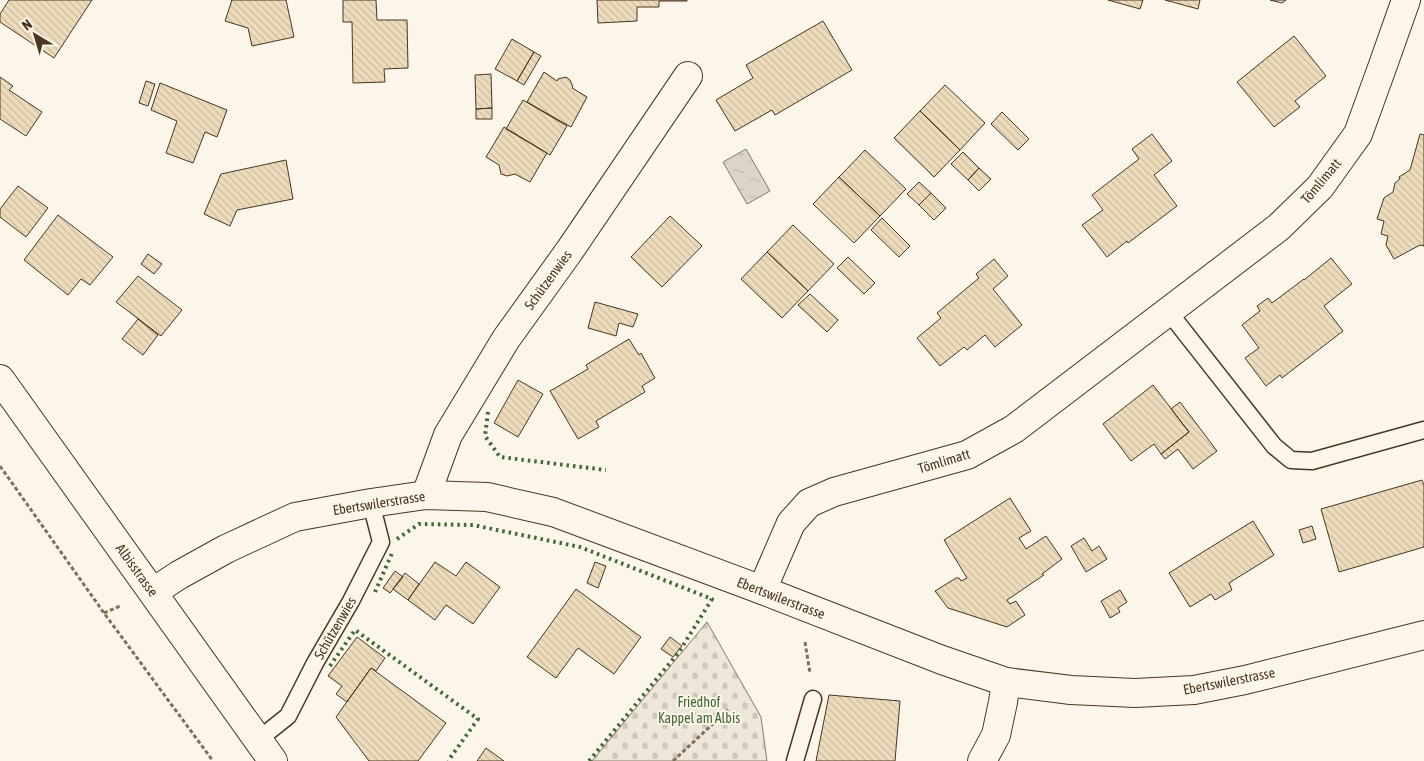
<svg xmlns="http://www.w3.org/2000/svg" width="1424" height="761" viewBox="0 0 1424 761" font-family="'Asap Condensed',sans-serif">
  <style>
    .cemetery { fill: url(#cemetery-stones); stroke: #887966 }
    .water { fill: url(#water-ripples); stroke: #887966 }
    .building { fill: url(#building-back-hatch); stroke: #4a3520 }
    .lines { fill: none; stroke-linecap: round; stroke-linejoin: round }
    .service-casing { stroke: #4a3520; stroke-width: 19 }
    .minor-casing { stroke: #4a3520; stroke-width: 30 }
    .tertiary-casing { stroke: #4a3520; stroke-width: 30 }
    .path { stroke: #7f6f5c; stroke-width: 3; stroke-dasharray: 4 2.5; stroke-linecap: butt }
    .service { stroke: #fbf6e9; stroke-width: 16 }
    .minor { stroke: #fbf6e9; stroke-width: 28 }
    .tertiary { stroke: #fbf6e9; stroke-width: 28 }
    .hedge { stroke: #436837; stroke-width: 4; stroke-dasharray: 2.5 4; stroke-linecap: butt }
    .labels { text-anchor: middle; stroke-width: 4; stroke-linejoin: round; paint-order: stroke }
    .street-label { font-size: 14px; fill: #4a3520; stroke: #fbf6e9 }
    .park-label { font-size: 14px; fill: #436837; stroke: #fbf6e9 }
  </style>
  <defs>
    <pattern id="cemetery-stones" width="16" height="16" patternUnits="userSpaceOnUse" patternTransform="scale(1.25)"><rect width="16" height="16" fill="#ede6d9"/><path d="M2 7V4a2 2 0 0 1 4 0v3zM10 15v-3a2 2 0 0 1 4 0v3z" fill="#cdc6ba"/></pattern>
    <pattern id="water-ripples" width="26" height="14" patternUnits="userSpaceOnUse" patternTransform="scale(1.25)"><rect width="26" height="14" fill="#dcd4c6"/><path d="M2 4q2-2 4 0t4 0M15 11q2-2 4 0t4 0" fill="none" stroke="#beb7aa"/></pattern>
    <pattern id="building-back-hatch" width="6" height="6" patternUnits="userSpaceOnUse" patternTransform="scale(1.25)"><rect width="6" height="6" fill="#ecdcbc"/><path d="M-1 5l2 2M0 0l6 6M5-1l2 2" fill="none" stroke="#ccbda1"/></pattern>
  </defs>
  <rect width="100%" height="100%" fill="#fbf6e9"/>
  <path class="cemetery" d="M 707,622 L 761,717 L 767,761 L 592,761 Z"/>
  <path class="water" d="M 746,149 L 770,191 L 747,204 L 723,162 Z"/>
  <path class="building" d="M 9,0 L 92,0 L 54,58 L 0,22 L 0,14 Z
    M 232,0 L 286,0 L 294,37 L 252,46 L 248,28 L 225,21 Z
    M 343,0 L 376,0 L 377,20 L 407,20 L 408,68 L 384,69 L 385,82 L 353,83 L 352,22 L 343,22 Z
    M 597,0 L 687,0 L 687,1 L 659,1 L 659,7 L 637,7 L 637,21 L 598,23 Z
    M 1108,0 L 1143,0 L 1140,9 Z
    M 1165,0 L 1200,0 L 1198,9 Z
    M 1270,0 L 1286,0 L 1282,3 Z
    M 823,21 L 852,70 L 775,115 L 772,110 L 735,131 L 716,100 L 753,78 L 746,65 Z
    M 1294,36 L 1326,76 L 1295,101 L 1300,107 L 1274,127 L 1237,82 Z
    M 512,39 L 534,52 L 517,81 L 495,69 Z
    M 534,52 L 541,56 L 524,85 L 517,81 Z
    M 544,72 L 557,81 L 558,79 L 566,77 L 570,80 L 573,87 L 572,88 L 587,97 L 571,127 L 527,102 Z
    M 491,74 L 492,108 L 476,109 L 475,75 Z
    M 0,77 L 13,86 L 9,90 L 42,112 L 26,136 L 0,119 Z
    M 146,81 L 155,84 L 148,106 L 139,103 Z
    M 160,83 L 227,110 L 217,137 L 205,132 L 193,163 L 166,153 L 177,121 L 151,110 Z
    M 945,85 L 985,123 L 960,150 L 920,111 Z
    M 523,100 L 567,126 L 550,155 L 506,129 Z
    M 492,108 L 492,119 L 476,119 L 476,109 Z
    M 920,111 L 960,150 L 934,177 L 894,138 Z
    M 1002,112 L 1029,139 L 1018,150 L 991,124 Z
    M 504,127 L 547,153 L 530,182 L 515,174 L 507,176 L 501,174 L 499,165 L 486,157 Z
    M 1152,134 L 1172,161 L 1154,175 L 1177,206 L 1128,243 L 1127,241 L 1107,257 L 1082,225 L 1103,210 L 1092,195 L 1139,159 L 1132,149 Z
    M 1420,134 L 1424,135 L 1424,246 L 1420,245 L 1394,259 L 1386,245 L 1388,236 L 1381,234 L 1384,221 L 1377,219 L 1384,198 L 1393,192 L 1395,183 L 1400,179 L 1399,177 L 1410,170 Z
    M 865,150 L 906,189 L 880,216 L 839,177 Z
    M 963,152 L 979,168 L 968,180 L 951,164 Z
    M 286,160 L 293,199 L 237,210 L 230,226 L 204,214 L 221,174 Z
    M 979,168 L 991,179 L 979,191 L 968,180 Z
    M 839,177 L 880,216 L 854,243 L 813,204 Z
    M 919,182 L 931,193 L 919,205 L 907,194 Z
    M 18,186 L 48,208 L 26,237 L 0,217 L 0,209 Z
    M 931,193 L 946,208 L 934,220 L 919,205 Z
    M 58,215 L 113,257 L 90,285 L 81,279 L 68,295 L 24,260 Z
    M 670,216 L 702,246 L 662,287 L 631,257 Z
    M 882,218 L 910,246 L 899,257 L 871,230 Z
    M 793,225 L 834,264 L 808,291 L 767,252 Z
    M 767,252 L 808,291 L 782,318 L 741,279 Z
    M 148,254 L 162,264 L 154,274 L 141,264 Z
    M 848,257 L 875,283 L 864,294 L 837,268 Z
    M 1331,258 L 1352,284 L 1324,306 L 1343,331 L 1282,378 L 1280,375 L 1266,386 L 1245,358 L 1259,348 L 1242,325 L 1260,311 L 1257,306 L 1268,298 L 1272,303 L 1304,279 L 1304,280 Z
    M 994,259 L 1008,276 L 993,289 L 1022,325 L 995,347 L 985,335 L 967,350 L 964,347 L 940,366 L 917,338 L 941,318 L 937,313 L 979,278 L 976,274 Z
    M 138,276 L 182,310 L 161,336 L 116,302 Z
    M 810,294 L 838,320 L 827,332 L 798,305 Z
    M 595,302 L 638,314 L 633,327 L 619,323 L 616,336 L 588,328 Z
    M 138,319 L 158,335 L 143,355 L 122,339 Z
    M 629,339 L 639,355 L 641,353 L 655,378 L 642,386 L 645,392 L 596,421 L 599,427 L 578,439 L 550,391 L 588,369 L 586,365 Z
    M 518,380 L 543,394 L 518,437 L 494,423 Z
    M 1153,385 L 1189,432 L 1161,454 L 1154,444 L 1131,461 L 1103,424 Z
    M 1180,402 L 1217,451 L 1193,469 L 1178,449 L 1165,459 L 1161,454 L 1189,432 L 1171,409 Z
    M 1422,480 L 1424,485 L 1424,547 L 1339,572 L 1321,509 Z
    M 1010,498 L 1031,531 L 1019,538 L 1026,549 L 1046,536 L 1062,559 L 1042,574 L 1044,575 L 1007,600 L 1010,604 L 1016,601 L 1025,615 L 1007,627 L 948,608 L 935,591 L 956,578 L 959,578 L 961,581 L 967,578 L 944,540 Z
    M 1253,521 L 1274,555 L 1229,583 L 1232,590 L 1215,600 L 1211,594 L 1190,607 L 1169,573 Z
    M 1312,526 L 1316,539 L 1303,543 L 1299,530 Z
    M 1084,538 L 1092,551 L 1099,546 L 1107,559 L 1086,572 L 1071,546 Z
    M 435,562 L 456,576 L 466,562 L 500,587 L 473,624 L 446,605 L 435,620 L 408,600 Z
    M 595,562 L 606,566 L 598,588 L 587,583 Z
    M 395,571 L 403,577 L 390,593 L 383,588 Z
    M 405,573 L 419,584 L 408,600 L 393,589 Z
    M 576,589 L 641,637 L 614,674 L 578,648 L 556,678 L 527,657 Z
    M 1120,590 L 1127,602 L 1118,608 L 1120,612 L 1110,618 L 1101,601 Z
    M 357,637 L 385,658 L 376,671 L 371,668 L 347,702 L 336,694 L 342,686 L 328,676 Z
    M 670,637 L 682,646 L 673,657 L 661,649 Z
    M 371,668 L 446,723 L 418,761 L 369,761 L 336,717 Z
    M 829,695 L 900,701 L 895,761 L 816,761 Z
    M 486,748 L 504,761 L 477,761 Z"/>
  <g class="lines">
    <defs>
      <path id="service" d="M 1168,311 L 1274,446 L 1291,460 L 1312,461 L 1424,430
        M 258,740 L 288,716 L 315,663 L 351,601 L 381,542 L 371,503
        M 795,761 L 813,699"/>
      <path id="minor" d="M 426,495 L 448,435 L 506,339 L 570,250 L 688,76
        M 762,590 L 791,523 L 809,503 L 834,492 L 967,455 L 1014,429 L 1279,227 L 1320,187 L 1358,134 L 1383,65 L 1406,0
        M 982,761 L 996,735 L 1003,702 L 1006,682"/>
      <path id="tertiary" d="M 0,379 L 273,761
        M 153,592 L 179,575 L 226,549 L 295,517 L 371,503 L 426,495 L 487,497 L 553,512 L 762,590 L 942,660 L 1006,682 L 1071,690 L 1135,693 L 1194,690 L 1245,680 L 1424,635"/>
    </defs>
    <use href="#service" class="service-casing"/>
    <use href="#minor" class="minor-casing"/>
    <use href="#tertiary" class="tertiary-casing"/>
    <path class="path" d="M 0,466 L 104,613 L 213,761
      M 104,613 L 120,606
      M 805,642 L 810,673
      M 673,761 L 730,708"/>
    <use href="#service" class="service"/>
    <use href="#minor" class="minor"/>
    <use href="#tertiary" class="tertiary"/>
    <path class="hedge" d="M 488,412 L 485,436 L 500,457 L 606,470
      M 397,539 L 419,524 L 473,525 L 580,547 L 712,599 L 679,652 L 589,761
      M 375,592 L 393,551
      M 330,666 L 355,630 L 478,719 L 448,761"/>
  </g>
  <g class="labels">
    <g class="street-label">
      <text transform="translate(1321 181) rotate(-50)" y="5">Tömlimatt</text>
      <text transform="translate(548 280) rotate(-54)" y="5">Schützenwies</text>
      <text transform="translate(944 461) rotate(-17)" y="5">Tömlimatt</text>
      <text transform="translate(379 503) rotate(-9)" y="5">Ebertswilerstrasse</text>
      <text transform="translate(137 570) rotate(54)" y="5">Albisstrasse</text>
      <text transform="translate(781 598) rotate(21)" y="5">Ebertswilerstrasse</text>
      <text transform="translate(335 628) rotate(-60)" y="5">Schützenwies</text>
      <text transform="translate(1229 681) rotate(-11)" y="5">Ebertswilerstrasse</text>
    </g>
    <g class="park-label">
      <text x="699" y="707">Friedhof<tspan x="699" dy="16">Kappel am Albis</tspan></text>
    </g>
  </g>
  <g transform="translate(35 35) rotate(322)" stroke="#fbf6e9" stroke-width="4" paint-order="stroke">
  <path d="M0-4L9 19L0 12L-9 19Z" fill="#4a3520"/>
  <text y="-8" font-size="14" font-weight="bold" text-anchor="middle" fill="#4a3520">N</text>
  </g>
</svg>
